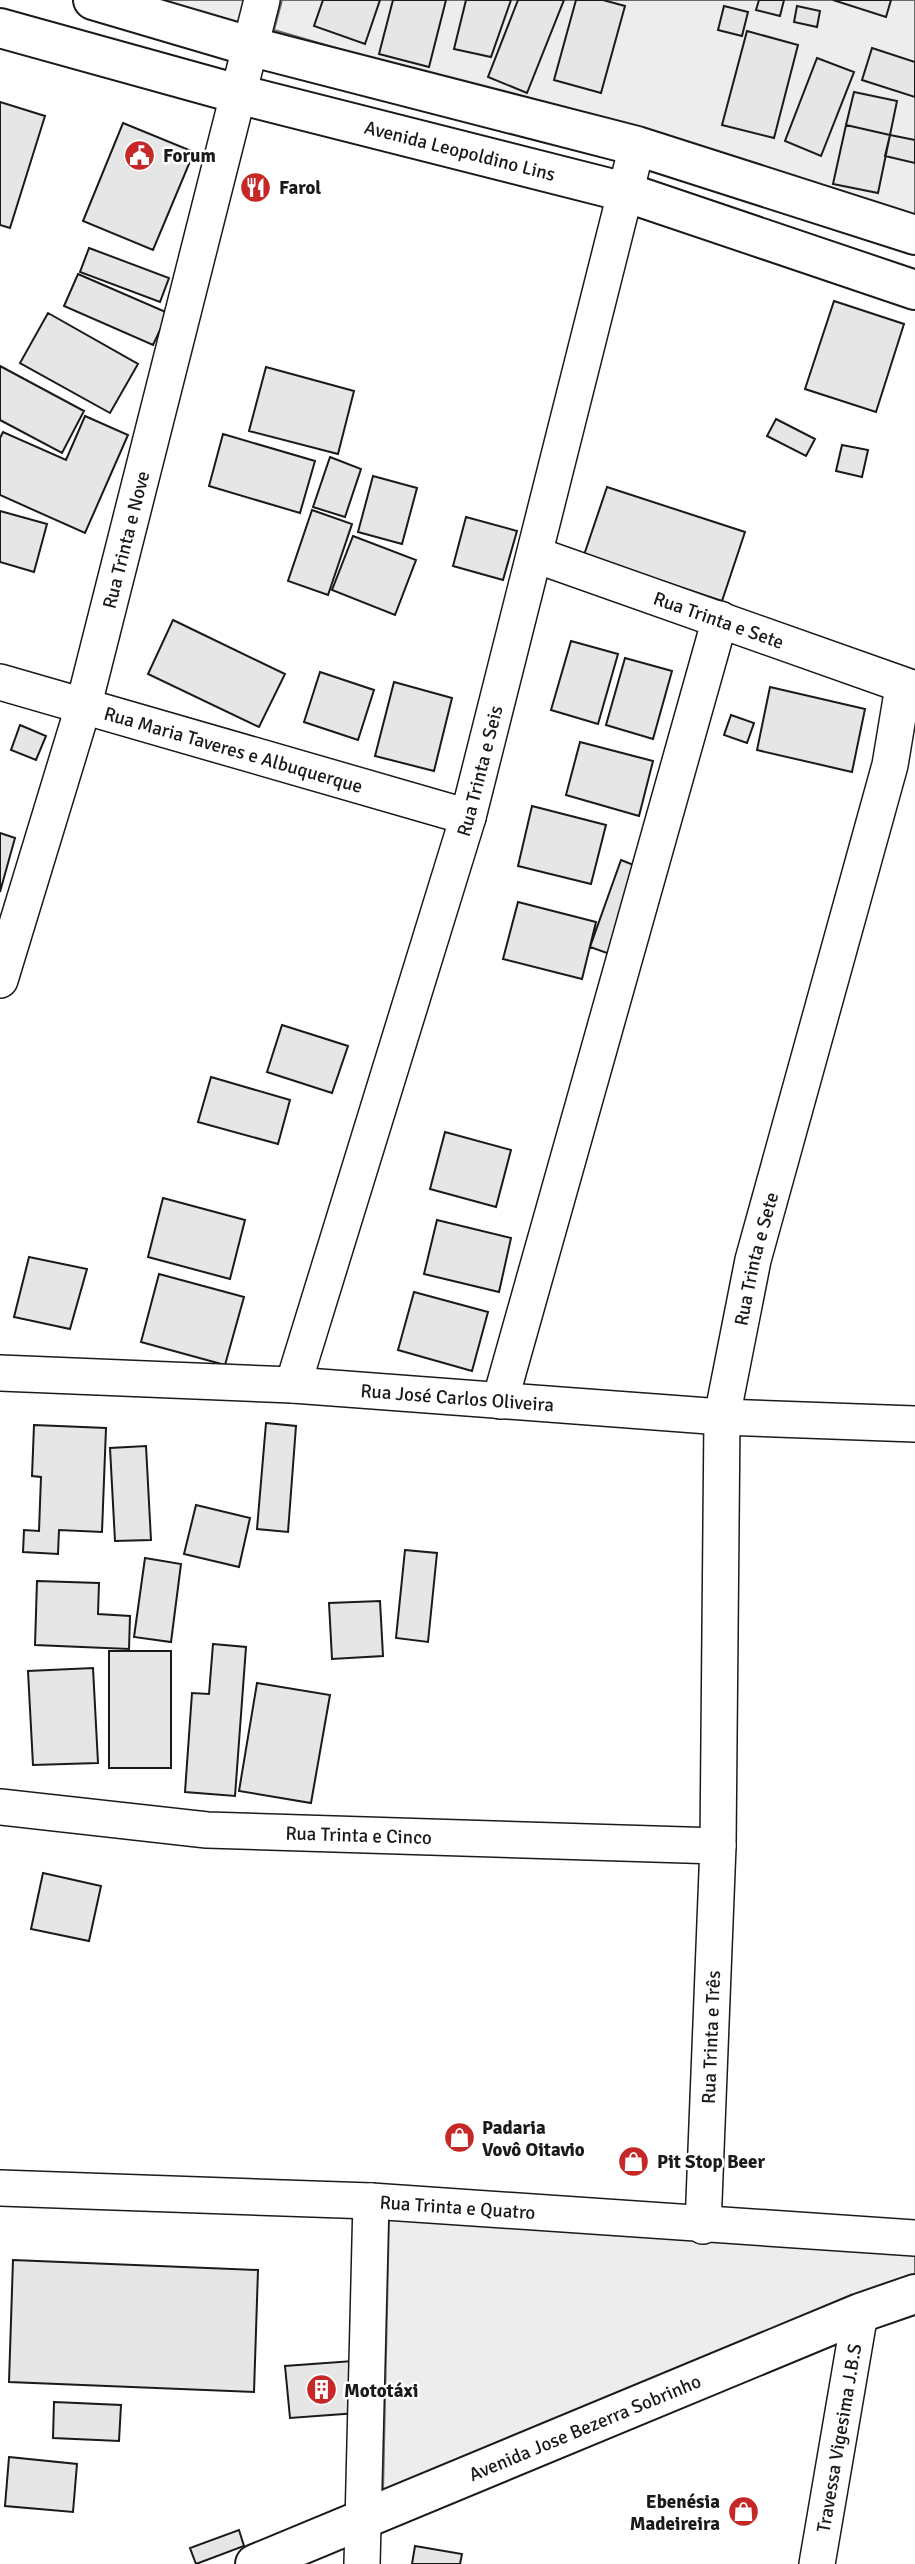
<svg xmlns="http://www.w3.org/2000/svg" width="915" height="2564" viewBox="0 0 915 2564" font-family="Signika,sans-serif">
  <style>
    .built { fill: #ededed; stroke: #6a6a6a; stroke-width: 2 }
    .building { fill: #e6e6e6; stroke: #1a1a1a; stroke-width: 2 }
    .lines { fill: none; stroke-linecap: round; stroke-linejoin: round }
    .street-casing { stroke: #1a1a1a; stroke-width: 38 }
    .secondary-casing { stroke: #1a1a1a; stroke-width: 42 }
    .street { stroke: #fff; stroke-width: 35 }
    .secondary { stroke: #fff; stroke-width: 38 }
    .labels { text-anchor: middle; stroke-width: 5; stroke-linejoin: round; paint-order: stroke }
    .street-label { font-size: 19px; fill: #1a1a1a; stroke: #fff }
    .poi-label { font-size: 19px; font-weight: bold; fill: #1a1a1a; stroke: #fff; text-anchor: start }
  </style>
  <rect width="100%" height="100%" fill="#fff"/>
  <path class="built" d="M 149,0 L 248,0 L 241,28 Z
    M 282,0 L 915,0 L 915,216 L 274,30 Z
    M 389,2218 L 915,2249 L 915,2280 L 383,2491 Z"/>
  <path class="building" d="M 323,0 L 380,0 L 365,44 L 314,26 Z
    M 393,0 L 446,0 L 429,67 L 379,54 Z
    M 466,0 L 511,0 L 491,57 L 454,49 Z
    M 518,0 L 564,0 L 527,93 L 488,77 Z
    M 576,0 L 603,0 L 625,6 L 601,93 L 554,80 Z
    M 759,0 L 784,0 L 780,16 L 756,10 Z
    M 833,0 L 891,0 L 886,17 Z
    M 724,6 L 748,12 L 742,36 L 718,30 Z
    M 797,6 L 820,11 L 817,27 L 794,22 Z
    M 747,31 L 798,45 L 774,138 L 722,125 Z
    M 872,48 L 915,62 L 915,97 L 862,80 Z
    M 817,58 L 854,72 L 821,156 L 785,141 Z
    M 854,92 L 897,101 L 890,135 L 846,125 Z
    M 0,102 L 45,116 L 10,228 L 0,225 Z
    M 123,123 L 194,152 L 153,250 L 83,221 Z
    M 846,125 L 890,135 L 878,193 L 833,184 Z
    M 890,135 L 915,140 L 915,163 L 885,156 Z
    M 89,248 L 169,278 L 160,302 L 80,272 Z
    M 78,274 L 168,313 L 153,345 L 64,306 Z
    M 834,301 L 904,324 L 876,412 L 805,389 Z
    M 48,313 L 138,364 L 110,413 L 20,363 Z
    M 0,366 L 84,411 L 62,453 L 0,420 Z
    M 266,367 L 354,391 L 338,454 L 249,431 Z
    M 85,416 L 128,435 L 85,533 L 0,495 L 0,438 L 3,432 L 66,460 Z
    M 776,419 L 815,439 L 806,456 L 767,436 Z
    M 223,434 L 315,461 L 300,513 L 209,486 Z
    M 842,445 L 868,450 L 862,477 L 836,471 Z
    M 330,457 L 361,469 L 345,517 L 313,507 Z
    M 373,476 L 417,488 L 402,544 L 358,532 Z
    M 607,487 L 745,532 L 722,601 L 584,555 Z
    M 312,510 L 352,524 L 328,595 L 288,581 Z
    M 0,511 L 47,524 L 34,572 L 0,562 Z
    M 466,517 L 517,531 L 503,580 L 453,566 Z
    M 353,536 L 416,560 L 395,615 L 332,590 Z
    M 173,620 L 285,674 L 259,727 L 148,674 Z
    M 571,641 L 618,654 L 598,724 L 551,710 Z
    M 625,658 L 672,671 L 653,739 L 606,725 Z
    M 320,672 L 374,690 L 358,740 L 304,722 Z
    M 394,682 L 452,698 L 434,771 L 375,756 Z
    M 770,687 L 865,709 L 852,772 L 757,750 Z
    M 731,715 L 754,723 L 747,743 L 724,735 Z
    M 20,725 L 46,736 L 36,760 L 11,750 Z
    M 580,742 L 653,761 L 639,816 L 566,795 Z
    M 532,806 L 606,825 L 591,884 L 518,866 Z
    M 0,833 L 15,838 L 0,892 Z
    M 621,860 L 649,871 L 618,957 L 590,947 Z
    M 518,902 L 596,922 L 582,979 L 503,959 Z
    M 282,1025 L 348,1046 L 332,1093 L 267,1072 Z
    M 211,1077 L 290,1100 L 278,1144 L 198,1122 Z
    M 445,1132 L 511,1150 L 496,1207 L 430,1189 Z
    M 163,1198 L 245,1220 L 230,1279 L 148,1257 Z
    M 437,1220 L 511,1238 L 499,1292 L 424,1274 Z
    M 29,1257 L 87,1269 L 70,1329 L 14,1317 Z
    M 159,1274 L 244,1297 L 225,1365 L 141,1342 Z
    M 414,1292 L 488,1312 L 472,1371 L 398,1350 Z
    M 266,1423 L 296,1426 L 288,1532 L 257,1529 Z
    M 34,1425 L 106,1428 L 102,1532 L 59,1530 L 58,1554 L 23,1552 L 24,1530 L 39,1531 L 41,1477 L 32,1476 Z
    M 146,1446 L 151,1540 L 115,1541 L 110,1448 Z
    M 196,1505 L 250,1518 L 239,1567 L 184,1554 Z
    M 405,1550 L 437,1553 L 428,1642 L 396,1638 Z
    M 145,1558 L 181,1564 L 171,1642 L 134,1637 Z
    M 37,1581 L 99,1583 L 98,1614 L 130,1616 L 129,1649 L 35,1645 Z
    M 380,1601 L 383,1656 L 332,1659 L 329,1603 Z
    M 213,1644 L 246,1647 L 235,1796 L 185,1792 L 192,1693 L 209,1694 Z
    M 109,1651 L 171,1651 L 171,1768 L 109,1768 Z
    M 93,1668 L 98,1763 L 33,1765 L 28,1671 Z
    M 257,1683 L 330,1695 L 311,1803 L 239,1791 Z
    M 43,1873 L 101,1886 L 89,1941 L 31,1929 Z
    M 13,2260 L 258,2270 L 254,2392 L 9,2382 Z
    M 353,2361 L 357,2413 L 290,2418 L 285,2366 Z
    M 54,2402 L 121,2405 L 119,2441 L 53,2438 Z
    M 9,2457 L 77,2464 L 73,2512 L 5,2506 Z
    M 239,2530 L 244,2546 L 196,2564 L 190,2548 Z
    M 415,2546 L 462,2554 L 460,2564 L 412,2564 Z"/>
  <g class="lines">
    <defs>
      <g id="street">
        <path id="s1" d="M 536,555 L 915,689"/>
        <path id="s2" d="M 0,682 L 468,817"/>
        <path id="s3" d="M 0,980 L 84,704 L 262,0"/>
        <path id="s4" d="M 0,1373 L 293,1385 L 722,1417 L 915,1424"/>
        <path id="s5" d="M 293,1385 L 468,817 L 637,146"/>
        <path d="M 500,1401 L 720,619"/>
        <path id="s6" d="M 0,1807 L 207,1830 L 718,1846"/>
        <path id="s7" d="M 0,2188 L 371,2201 L 915,2238"/>
        <path id="s8" d="M 703,2226 L 718,1846 L 722,1417 L 753,1260 L 890,765 L 903,687"/>
        <path d="M 362,2564 L 371,2201"/>
        <path id="s9" d="M 817,2564 L 860,2313"/>
      </g>
      <g id="secondary">
        <path d="M 93,0 L 249,46 L 637,146 L 915,235"/>
        <path id="s10" d="M 0,28 L 238,94 L 625,192 L 915,290"/>
        <path id="s11" d="M 255,2564 L 860,2313 L 915,2294"/>
      </g>
    </defs>
    <use href="#street" class="street-casing"/>
    <use href="#secondary" class="secondary-casing"/>
    <use href="#street" class="street"/>
    <use href="#secondary" class="secondary"/>
  </g>
  <defs>
    <symbol id="civic-disc" viewBox="-11 -11 22 22"><circle r="9.5" fill="#c62828" stroke="#fff"/><path d="M-.6-6.5H3V-4.5H.6V-3L4-1V1h2V6H-6V1h2V-1L-.6-3ZM-1.2 2.5V6h2.4V2.5Z" fill="#fff"/></symbol>
    <symbol id="restaurant-disc" viewBox="-11 -11 22 22"><circle r="9.5" fill="#c62828" stroke="#fff"/><path d="M-5-6h1v4h1v-4h1v4h1v-4h1v5L-1.5 .5V6h-2V.5L-5-1ZM5-6V6H3V1.5H1.5Q1.5-4 5-6Z" fill="#fff"/></symbol>
    <symbol id="shop-disc" viewBox="-11 -11 22 22"><circle r="9.5" fill="#c62828" stroke="#fff"/><path d="M-5-2.5h2.3a2.7 3.5 0 0 1 5.4 0H5L5.5 6h-11ZM-1.5-2.5h3a1.5 2.3 0 0 0-3 0Z" fill="#fff"/></symbol>
    <symbol id="building-disc" viewBox="-11 -11 22 22"><circle r="9.5" fill="#c62828" stroke="#fff"/><path d="M-4-6H4V6H1V3H-1V6H-4ZM-2.5-4.3h1.7v1.8h-1.7ZM.8-4.3h1.7v1.8H.8ZM-2.5-1h1.7V.8h-1.7ZM.8-1h1.7V.8H.8Z" fill="#fff"/></symbol>
  </defs>
  <g fill-rule="evenodd">
    <use href="#civic-disc" x="122" y="138" width="35" height="35"/>
    <use href="#restaurant-disc" x="238" y="170" width="35" height="35"/>
    <use href="#shop-disc" x="442" y="2120" width="35" height="35"/>
    <use href="#shop-disc" x="616" y="2144" width="35" height="35"/>
    <use href="#building-disc" x="304" y="2372" width="35" height="35"/>
    <use href="#shop-disc" x="726" y="2494" width="35" height="35"/>
  </g>
  <g class="labels">
    <g class="street-label">
      <text dy="7" stroke="none"><textPath href="#s10" startOffset="476">Avenida Leopoldino Lins</textPath></text>
      <text dy="7" stroke="none"><textPath href="#s3" startOffset="458">Rua Trinta e Nove</textPath></text>
      <text dy="7" stroke="none"><textPath href="#s1" startOffset="194">Rua Trinta e Sete</textPath></text>
      <text dy="7" stroke="none"><textPath href="#s2" startOffset="243">Rua Maria Taveres e Albuquerque</textPath></text>
      <text dy="7" stroke="none"><textPath href="#s5" startOffset="642">Rua Trinta e Seis</textPath></text>
      <text dy="7" stroke="none"><textPath href="#s8" startOffset="971">Rua Trinta e Sete</textPath></text>
      <text dy="7" stroke="none"><textPath href="#s4" startOffset="458">Rua José Carlos Oliveira</textPath></text>
      <text dy="7" stroke="none"><textPath href="#s6" startOffset="360">Rua Trinta e Cinco</textPath></text>
      <text dy="7" stroke="none"><textPath href="#s8" startOffset="189">Rua Trinta e Três</textPath></text>
      <text dy="7" stroke="none"><textPath href="#s7" startOffset="458">Rua Trinta e Quatro</textPath></text>
      <text dy="7" stroke="none"><textPath href="#s11" startOffset="357">Avenida Jose Bezerra Sobrinho</textPath></text>
      <text dy="7" stroke="none"><textPath href="#s9" startOffset="128">Travessa Vigesima J.B.S</textPath></text>
    </g>
    <g class="poi-label">
      <text x="163" y="162">Forum</text>
      <text x="279" y="194">Farol</text>
      <text x="482" y="2134">Padaria<tspan x="482" dy="22">Vovô Oitavio</tspan></text>
      <text x="657" y="2168">Pit Stop Beer</text>
      <text x="344" y="2397">Mototáxi</text>
      <text x="720" y="2508" text-anchor="end">Ebenésia<tspan x="720" dy="22">Madeireira</tspan></text>
    </g>
  </g>
</svg>
